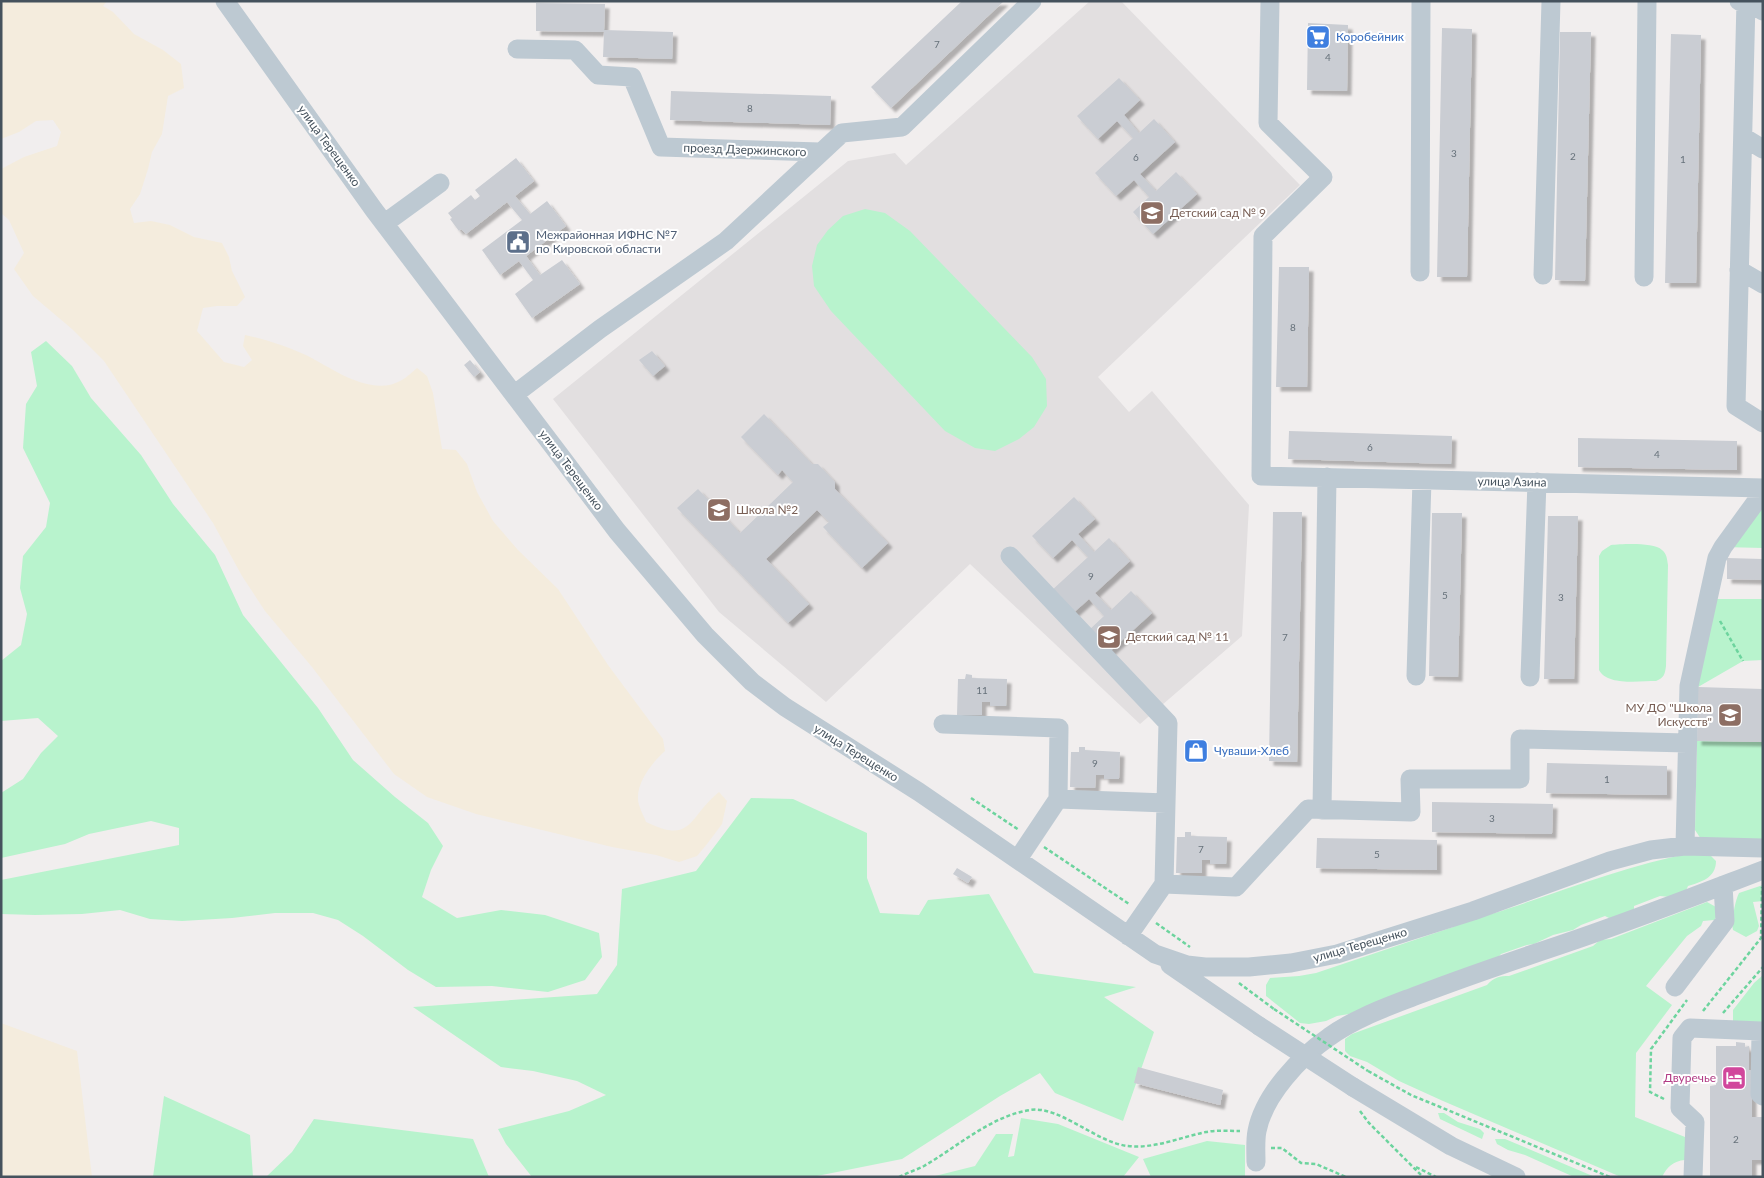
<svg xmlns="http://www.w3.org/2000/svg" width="1764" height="1178" viewBox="0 0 1764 1178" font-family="Lato,sans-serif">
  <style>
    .education { fill: #e2dfe0 }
    .green { fill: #b8f3cd }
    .sand { fill: #f4ecdd }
    .building { fill: #cacdd3; filter: url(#shadow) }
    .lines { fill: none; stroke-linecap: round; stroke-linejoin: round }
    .path { stroke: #6dd49e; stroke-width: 2.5; stroke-dasharray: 4 2.5; stroke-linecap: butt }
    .minor { stroke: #bdc9d2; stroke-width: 19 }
    .path-bridge { stroke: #6dd49e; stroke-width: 2.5; stroke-dasharray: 4 2.5; stroke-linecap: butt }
    .minor-bridge { stroke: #bdc9d2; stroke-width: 19 }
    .labels { text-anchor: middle; stroke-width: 4; stroke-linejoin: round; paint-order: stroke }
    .number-label { font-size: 10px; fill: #66717a }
    .shop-label { font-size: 12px; fill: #366cbe; stroke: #fff; text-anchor: start }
    .street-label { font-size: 12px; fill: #45525d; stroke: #fff }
    .education-label { font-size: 12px; fill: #785e54; stroke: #fff; text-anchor: start }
    .service-label { font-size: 12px; fill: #4e5e75; stroke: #fff; text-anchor: start }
    .hotel-label { font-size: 12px; fill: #b23c85; stroke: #fff; text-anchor: end }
  </style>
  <defs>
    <filter id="shadow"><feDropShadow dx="4.5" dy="4.5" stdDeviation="1" flood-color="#0004"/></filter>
  </defs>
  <rect width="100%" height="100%" fill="#f1eeee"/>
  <path class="education" d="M 1090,1 L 1121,1 L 1300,185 L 1098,377 L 1129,412 L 1152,391 L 1249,505 L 1242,636 L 1140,724 L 970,564 L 826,702 L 719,612 L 553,399 L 848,161 L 895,153 L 906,165 Z"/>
  <path class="green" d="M 865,209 L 885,213 L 910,231 L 1032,357 L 1046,379 L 1047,406 L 1034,427 L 1019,439 L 995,451 L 975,448 L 945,431 L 831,311 L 814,286 L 812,266 L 817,245 L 828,230 L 843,216 Z
    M 46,341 L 72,366 L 91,398 L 141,455 L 173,504 L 215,555 L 243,615 L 318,708 L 353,760 L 395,797 L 428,823 L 443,846 L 431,870 L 422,897 L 457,918 L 501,910 L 545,915 L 599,933 L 602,957 L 585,980 L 548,992 L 492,986 L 436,987 L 408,970 L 363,936 L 338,920 L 313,913 L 275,913 L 232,918 L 182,921 L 150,919 L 120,910 L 82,914 L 35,915 L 1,914 L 1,880 L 179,845 L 179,828 L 151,821 L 89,834 L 65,844 L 1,858 L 1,793 L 23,779 L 41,753 L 58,736 L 38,718 L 1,721 L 1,661 L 21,645 L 27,614 L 20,588 L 23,556 L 46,527 L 50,503 L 23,448 L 26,404 L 37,386 L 31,352 Z
    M 1763,492 L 1763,548 L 1723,547 Z
    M 1611,545 C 1622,544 1654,542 1662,550 C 1667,554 1667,559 1668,565 L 1666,666 C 1665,674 1664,678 1656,681 C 1640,681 1607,686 1599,670 L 1599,556 L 1602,551 Z
    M 1708,599 L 1763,599 L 1763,660 L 1743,661 L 1698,687 Z
    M 1697,741 L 1763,742 L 1763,848 L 1701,839 L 1695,830 Z
    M 751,798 L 793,799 L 867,833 L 867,878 L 880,913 L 919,915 L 928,900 L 989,894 L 1034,973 L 1136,987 L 1104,997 L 1154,1032 L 1123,1121 L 1055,1093 L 1040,1073 L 1000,1096 L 902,1159 L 812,1177 L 532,1177 L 506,1144 L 498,1129 L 569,1111 L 606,1095 L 577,1081 L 533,1071 L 501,1067 L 413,1007 L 597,994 L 617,965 L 622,889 L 696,871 Z
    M 1692,853 L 1711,856 L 1716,861 C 1716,878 1701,882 1688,886 L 1685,893 L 1670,897 L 1660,896 L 1634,906 L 1634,910 L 1611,919 L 1605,916 L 1581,925 L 1573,930 L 1553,935 L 1534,944 L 1527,945 L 1501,954 L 1495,961 L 1349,1014 L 1337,1016 L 1326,1021 L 1309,1024 L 1300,1023 L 1266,996 L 1266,985 L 1270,978 L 1299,976 L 1316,973 L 1453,927 C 1463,920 1494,914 1507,909 C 1568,889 1629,865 1692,853 Z
    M 1763,885 L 1763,901 L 1753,902 L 1759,926 L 1757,931 L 1746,937 L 1733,930 C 1731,922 1735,901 1739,893 Z
    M 1707,902 L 1716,907 L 1718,916 L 1714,920 L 1703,921 L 1701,926 L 1687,936 L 1646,986 L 1672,1005 L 1636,1053 L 1635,1117 L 1685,1137 L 1685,1160 C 1673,1161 1667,1167 1662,1177 L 1621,1177 L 1443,1101 L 1399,1081 L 1367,1062 L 1350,1056 L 1345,1051 L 1345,1039 L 1352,1034 L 1487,985 C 1494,977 1500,976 1509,976 L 1593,946 L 1600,940 L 1611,939 Z
    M 1763,975 L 1763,1025 L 1733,1022 L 1733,1010 L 1754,983 Z
    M 164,1096 L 250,1135 L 253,1177 L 153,1177 Z
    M 1438,1113 L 1444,1113 L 1458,1122 L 1480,1129 L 1484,1133 L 1482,1139 L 1440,1119 Z
    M 1021,1118 L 1058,1124 L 1139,1157 L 1123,1177 L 931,1177 L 975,1166 L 996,1134 L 1013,1134 L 1008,1157 L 1014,1156 Z
    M 314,1119 L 473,1139 L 489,1177 L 266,1177 L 292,1152 Z
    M 1495,1139 L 1505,1139 L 1595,1177 L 1574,1177 L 1525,1155 L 1508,1150 L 1497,1144 Z
    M 1207,1141 L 1245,1145 L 1245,1177 L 1151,1177 L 1143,1159 Z"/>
  <path class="sand" d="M 1,1 L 107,1 L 103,6 L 113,12 L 134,34 L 163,50 L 181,64 L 184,88 L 168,96 L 162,134 L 152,152 L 148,169 L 140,194 L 130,209 L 134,223 L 151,221 L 170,225 L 194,237 L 222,243 L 229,257 L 232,271 L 245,297 L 237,306 L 217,306 L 203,308 L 197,331 L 224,362 L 244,367 L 252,360 L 243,346 L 245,335 C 265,339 289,347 308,356 C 333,369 372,398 402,380 C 407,377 412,372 417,368 L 427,376 L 433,393 L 442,449 L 456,450 L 467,464 L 477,492 L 493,521 L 518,550 L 558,589 L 608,665 L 663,739 L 665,751 C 653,762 637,781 638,799 C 638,806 644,816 646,822 C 693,845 688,817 719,792 L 727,801 L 722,824 L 707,844 L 697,856 L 679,862 L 656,855 L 612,847 L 476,814 L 427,797 L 394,774 L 312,667 L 265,611 L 242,576 L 213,523 L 104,361 L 72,329 L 33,296 L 14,269 L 24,253 L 9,220 L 1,213 L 1,171 L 3,168 L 24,157 L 57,146 L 61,132 L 53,120 L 36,121 L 19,132 L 1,139 Z
    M 1,1023 L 77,1051 L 92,1177 L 1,1177 Z"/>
  <path class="building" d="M 962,1 L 1004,1 L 891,108 L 871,87 Z
    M 536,3 L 605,4 L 604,30 L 673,32 L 672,59 L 603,57 L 604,32 L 536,31 Z
    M 1308,23 L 1348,25 L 1347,91 L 1307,90 Z
    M 1442,28 L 1472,29 L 1467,277 L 1437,277 Z
    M 1560,32 L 1591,32 L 1585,281 L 1555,280 Z
    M 1671,34 L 1701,35 L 1696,283 L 1665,283 Z
    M 1119,78 L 1140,100 L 1124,115 L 1139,133 L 1154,119 L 1175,142 L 1140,174 L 1156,191 L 1176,172 L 1197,194 L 1153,234 L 1133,212 L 1149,197 L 1134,180 L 1116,196 L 1095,173 L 1133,138 L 1117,121 L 1098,139 L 1077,116 Z
    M 671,91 L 831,96 L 830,125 L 670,120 Z
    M 516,158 L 534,181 L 515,196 L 530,214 L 547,201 L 566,226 L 526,256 L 540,275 L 562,260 L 580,284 L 532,318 L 515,294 L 533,280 L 519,261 L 500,275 L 482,250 L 522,220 L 507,202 L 466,234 L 461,229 L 459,231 L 450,219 L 452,218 L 448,213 L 471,195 L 475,200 L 480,196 L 475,190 Z
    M 1279,267 L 1309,267 L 1307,387 L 1276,387 Z
    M 652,351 L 665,366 L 653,376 L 639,360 Z
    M 470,360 L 480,372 L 474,377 L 464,365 Z
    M 764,414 L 812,464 L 818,464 L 835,482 L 835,489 L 888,543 L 862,568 L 823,527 L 829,522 L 817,510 L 766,559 L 809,604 L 788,623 L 677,508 L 698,489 L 740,533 L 793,482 L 782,470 L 778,475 L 741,437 Z
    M 1289,431 L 1452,436 L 1451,464 L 1288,459 Z
    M 1578,438 L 1737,441 L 1737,470 L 1578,467 Z
    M 1074,497 L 1095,519 L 1078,534 L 1094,552 L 1109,538 L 1130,561 L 1095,593 L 1111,610 L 1131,591 L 1152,613 L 1108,653 L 1088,631 L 1104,616 L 1089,599 L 1071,615 L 1050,592 L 1088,557 L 1072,540 L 1053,558 L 1032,536 Z
    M 1273,512 L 1302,512 L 1297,762 L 1269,761 Z
    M 1432,513 L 1462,513 L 1458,677 L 1429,676 Z
    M 1548,516 L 1578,516 L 1574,679 L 1544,679 Z
    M 1727,558 L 1763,559 L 1763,580 L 1727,579 Z
    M 966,674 L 972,675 L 972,678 L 1007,679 L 1006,706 L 990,706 L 990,702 L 982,702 L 982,715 L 957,715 L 958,679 L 965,679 Z
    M 1698,687 L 1763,689 L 1763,742 L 1697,741 Z
    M 1079,747 L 1085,747 L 1085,750 L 1120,752 L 1119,779 L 1104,779 L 1104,775 L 1096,775 L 1095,788 L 1070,787 L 1071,752 L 1079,752 Z
    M 1547,763 L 1667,766 L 1667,795 L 1546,793 Z
    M 1432,802 L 1553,804 L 1552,834 L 1432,832 Z
    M 1185,832 L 1191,832 L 1191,836 L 1227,837 L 1226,864 L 1210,864 L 1210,860 L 1202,860 L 1202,873 L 1176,873 L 1177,837 L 1185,837 Z
    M 1317,838 L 1437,840 L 1437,870 L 1316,868 Z
    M 957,868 L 972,877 L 968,883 L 953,874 Z
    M 1736,1042 L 1745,1043 L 1745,1047 L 1749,1046 L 1749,1070 L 1752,1070 L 1752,1117 L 1763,1117 L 1763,1160 L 1752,1160 L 1752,1177 L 1710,1177 L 1710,1086 L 1716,1085 L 1716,1046 L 1736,1046 Z
    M 1138,1067 L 1223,1090 L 1220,1105 L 1134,1083 Z"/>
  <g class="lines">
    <path class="path" d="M 1720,621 L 1743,661
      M 971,798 L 1019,830
      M 1044,847 L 1129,904
      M 1156,923 L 1190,947
      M 1239,983 L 1274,1009
      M 1703,1011 L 1761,938 L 1762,887
      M 1723,1013 L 1763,967
      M 1368,1071 L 1411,1095 L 1610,1177
      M 1664,1099 L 1650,1092 L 1651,1049 L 1687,1000
      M 1360,1111 L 1369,1123 L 1423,1177
      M 1271,1148 L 1282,1148 L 1301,1163 L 1316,1164 L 1346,1177
      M 1416,1167 L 1436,1177
      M 899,1177 C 907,1173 916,1170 924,1166 C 957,1147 991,1116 1030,1110 C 1059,1105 1097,1143 1128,1146 C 1155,1149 1181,1137 1206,1132 C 1217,1130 1229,1131 1240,1131"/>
    <path class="minor" d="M 225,1 L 374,210 L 562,458 L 617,531 L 705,635 L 752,682 L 785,707 L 919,792 L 1155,954 L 1187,965 L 1205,967 L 1249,967 L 1291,963 L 1337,954 L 1473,911 L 1610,861 L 1651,850 L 1685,846 L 1763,848
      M 1270,1 L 1268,123 L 1323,177 L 1263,236 L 1261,476 L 1763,488
      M 1739,1 L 1746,1 L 1763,11
      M 1746,1 L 1736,406 L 1763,423
      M 517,49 L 575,50 L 598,75 L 632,77 L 661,147 L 820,152
      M 1743,137 L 1763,149
      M 385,223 L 440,183
      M 1739,270 L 1763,284
      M 1420,272 L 1421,1
      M 1543,275 L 1551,1
      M 1644,277 L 1647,1
      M 515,394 L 600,329 L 726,241 L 842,133 L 902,127 L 1032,1
      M 1010,556 L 1168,723 L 1164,884 L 1128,936
      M 1416,676 L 1422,480
      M 1530,677 L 1537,482
      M 943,724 L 1059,728 L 1058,799
      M 1322,810 L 1327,477
      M 1685,846 L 1689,686 L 1708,599 L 1717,558 L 1723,547 L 1763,492
      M 1018,859 L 1058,799 L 1166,803
      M 1164,884 L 1236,887 L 1308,809 L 1411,812 L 1410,779 L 1520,779 L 1520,739 L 1687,743
      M 1170,965 L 1259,1026
      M 1675,987 L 1725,921 L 1723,885
      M 1353,1087 L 1451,1146 L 1516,1177
      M 1256,1162 C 1256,1152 1255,1141 1257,1131 C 1264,1095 1300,1057 1329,1037 C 1355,1018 1387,1007 1418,995 C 1465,977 1512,961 1560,945 C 1629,922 1695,896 1763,870
      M 1693,1177 L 1695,1122 L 1680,1108 L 1682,1038 L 1690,1028 L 1761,1031 L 1760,1094 L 1763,1096"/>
    <path class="path-bridge" d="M 1274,1009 L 1368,1071"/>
    <path class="minor-bridge" d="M 1259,1026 L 1353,1087"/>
  </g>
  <defs>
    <symbol id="supermarket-square" viewBox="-11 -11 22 22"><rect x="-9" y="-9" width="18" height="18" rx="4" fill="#3f7fe0" stroke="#fff"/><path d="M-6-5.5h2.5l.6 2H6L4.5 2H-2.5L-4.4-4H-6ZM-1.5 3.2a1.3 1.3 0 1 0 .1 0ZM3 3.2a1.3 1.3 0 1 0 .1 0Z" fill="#fff"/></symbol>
    <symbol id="school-square" viewBox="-11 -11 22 22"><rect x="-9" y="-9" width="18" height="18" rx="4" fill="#8d6e63" stroke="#fff"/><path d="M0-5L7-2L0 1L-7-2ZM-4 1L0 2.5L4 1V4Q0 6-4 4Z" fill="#fff"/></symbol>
    <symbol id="civic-square" viewBox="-11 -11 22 22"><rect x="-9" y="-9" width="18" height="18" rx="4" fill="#5c6f8a" stroke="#fff"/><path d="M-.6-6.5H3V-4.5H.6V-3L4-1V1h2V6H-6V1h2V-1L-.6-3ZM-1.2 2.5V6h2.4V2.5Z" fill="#fff"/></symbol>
    <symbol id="shop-square" viewBox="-11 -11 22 22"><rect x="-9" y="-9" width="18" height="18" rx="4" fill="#3f7fe0" stroke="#fff"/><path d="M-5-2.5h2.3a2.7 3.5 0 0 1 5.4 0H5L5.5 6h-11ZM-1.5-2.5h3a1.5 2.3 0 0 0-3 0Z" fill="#fff"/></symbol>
    <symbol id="hotel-square" viewBox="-11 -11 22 22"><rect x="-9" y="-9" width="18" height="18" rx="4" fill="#d1479c" stroke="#fff"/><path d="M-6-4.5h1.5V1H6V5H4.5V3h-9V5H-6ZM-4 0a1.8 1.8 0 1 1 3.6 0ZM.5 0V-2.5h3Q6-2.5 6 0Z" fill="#fff"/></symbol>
  </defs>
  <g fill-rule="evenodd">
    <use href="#supermarket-square" x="1304" y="23" width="28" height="28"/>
    <use href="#school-square" x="1138" y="199" width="28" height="28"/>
    <use href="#civic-square" x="504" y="228" width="28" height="28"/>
    <use href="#school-square" x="705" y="496" width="28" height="28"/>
    <use href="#school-square" x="1095" y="623" width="28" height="28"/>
    <use href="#school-square" x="1716" y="701" width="28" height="28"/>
    <use href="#shop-square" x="1182" y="737" width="28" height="28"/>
    <use href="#hotel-square" x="1720" y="1064" width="28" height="28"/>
  </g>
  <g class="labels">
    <g class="number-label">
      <text x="937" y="48">7</text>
      <text x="1328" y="61">4</text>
      <text x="750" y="112">8</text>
      <text x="1454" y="157">3</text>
      <text x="1573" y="160">2</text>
      <text x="1136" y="161">6</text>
      <text x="1683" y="163">1</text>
      <text x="1293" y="331">8</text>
      <text x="1370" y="451">6</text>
      <text x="1657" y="458">4</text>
      <text x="1091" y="580">9</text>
      <text x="1445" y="599">5</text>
      <text x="1561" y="601">3</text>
      <text x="1285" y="641">7</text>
      <text x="982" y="694">11</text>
      <text x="1095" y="767">9</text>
      <text x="1607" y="783">1</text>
      <text x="1492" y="822">3</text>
      <text x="1201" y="853">7</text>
      <text x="1377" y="858">5</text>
      <text x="1736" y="1143">2</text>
    </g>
    <g class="shop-label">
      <text x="1336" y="41">Коробейник</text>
      <text x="1214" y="755">Чуваши-Хлеб</text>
    </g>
    <g class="street-label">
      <text transform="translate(329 146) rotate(54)" y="4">улица Терещенко</text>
      <text transform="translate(745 150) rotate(2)" y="4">проезд Дзержинского</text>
      <text transform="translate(571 470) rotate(53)" y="4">улица Терещенко</text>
      <text transform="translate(1512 482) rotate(1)" y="4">улица Азина</text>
      <text transform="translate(856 753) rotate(32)" y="4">улица Терещенко</text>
      <text transform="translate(1360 945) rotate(-16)" y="4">улица Терещенко</text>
    </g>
    <g class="education-label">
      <text x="1170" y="217">Детский сад № 9</text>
      <text x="736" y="514">Школа №2</text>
      <text x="1126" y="641">Детский сад № 11</text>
      <text x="1712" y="712" text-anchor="end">МУ ДО "Школа<tspan x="1712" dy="14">Искусств"</tspan></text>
    </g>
    <g class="service-label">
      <text x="536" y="239">Межрайонная ИФНС №7<tspan x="536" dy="14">по Кировской области</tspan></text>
    </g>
    <g class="hotel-label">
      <text x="1716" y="1082">Двуречье</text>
    </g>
  </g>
  <rect width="1764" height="1178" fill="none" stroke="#45525d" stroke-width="5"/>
</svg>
